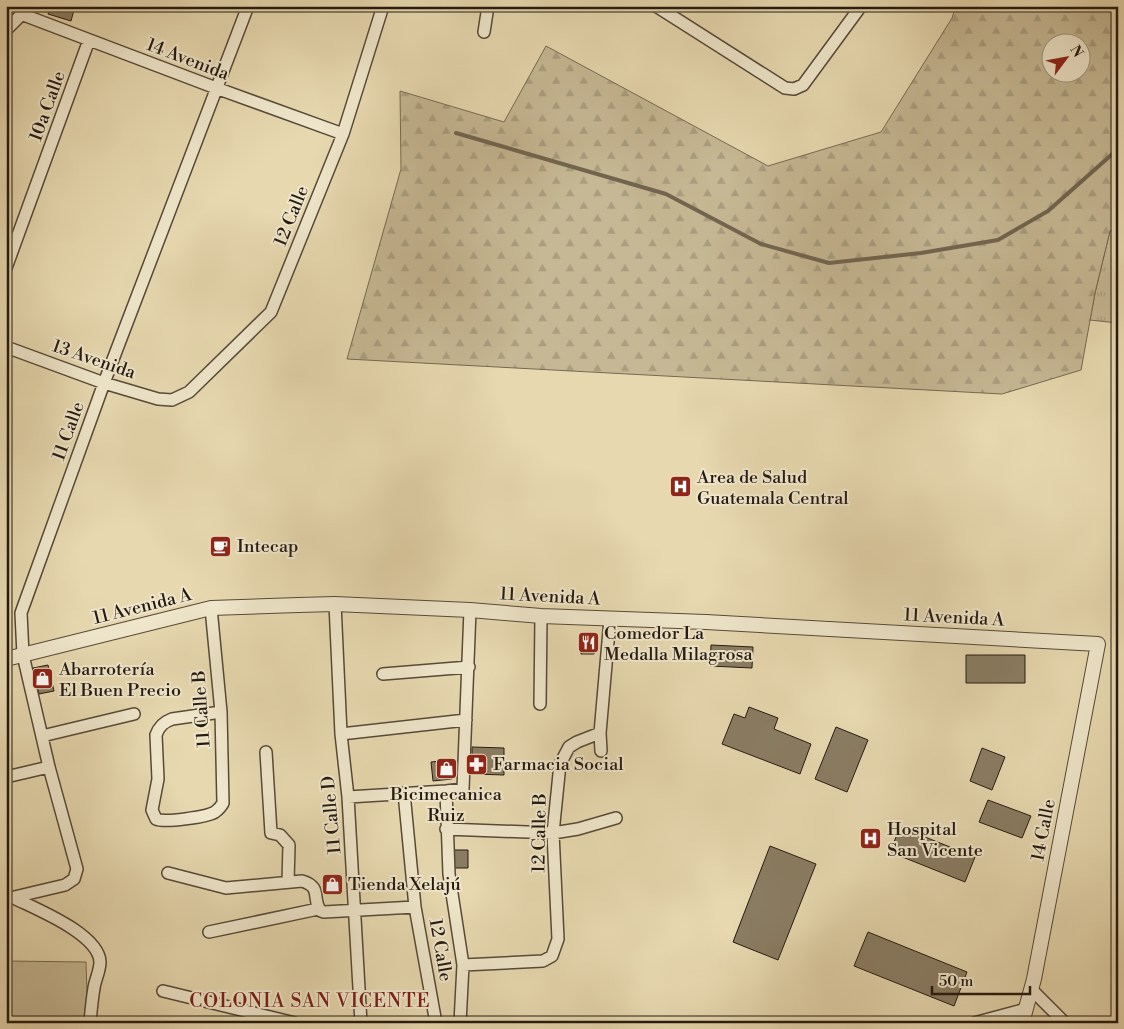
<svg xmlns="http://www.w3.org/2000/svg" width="1124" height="1029" viewBox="0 0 1124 1029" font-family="'Libre Bodoni',serif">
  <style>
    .grass { fill: url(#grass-tufts); stroke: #766953 }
    .forest { fill: url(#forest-firs); stroke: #766953; fill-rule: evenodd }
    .pitch { fill: #c6b894; stroke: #766953 }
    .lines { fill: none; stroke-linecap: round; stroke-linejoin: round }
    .stream { stroke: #726550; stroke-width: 4 }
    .building { fill: #8a7d64; stroke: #251a12 }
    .minor-casing { stroke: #564a39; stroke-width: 14 }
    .tertiary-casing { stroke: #564a39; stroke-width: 16 }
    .minor { stroke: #efe6cb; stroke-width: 11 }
    .tertiary { stroke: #efe6cb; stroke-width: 14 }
    .labels { text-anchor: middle; stroke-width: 4; stroke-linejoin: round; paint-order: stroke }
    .street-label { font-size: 18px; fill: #251a12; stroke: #efe6cb }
    .poi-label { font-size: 18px; fill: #251a12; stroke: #efe6cb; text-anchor: start }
    .neighbourhood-label { font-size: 19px; letter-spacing: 1px; fill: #7a1f14; stroke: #efe6cb }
  </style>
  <defs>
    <pattern id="grass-tufts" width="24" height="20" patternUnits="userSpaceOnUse" patternTransform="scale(1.25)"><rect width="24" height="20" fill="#c6b894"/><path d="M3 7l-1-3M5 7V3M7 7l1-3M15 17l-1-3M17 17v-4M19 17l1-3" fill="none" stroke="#aa9e7f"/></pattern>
    <pattern id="forest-firs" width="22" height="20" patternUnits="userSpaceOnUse" patternTransform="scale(1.25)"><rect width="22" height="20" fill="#c6b894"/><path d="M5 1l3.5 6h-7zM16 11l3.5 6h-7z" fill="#aa9e7f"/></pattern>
  </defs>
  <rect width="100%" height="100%" fill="#e7d8af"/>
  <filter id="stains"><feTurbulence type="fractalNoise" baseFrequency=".004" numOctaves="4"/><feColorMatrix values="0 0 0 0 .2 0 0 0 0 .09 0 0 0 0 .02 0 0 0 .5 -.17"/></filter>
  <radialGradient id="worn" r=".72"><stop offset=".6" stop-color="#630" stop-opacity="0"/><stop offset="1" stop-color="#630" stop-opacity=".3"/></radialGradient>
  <path class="grass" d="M 1118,228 L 1118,323 L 1090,320 L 1095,293 L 1110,231 Z"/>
  <path class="forest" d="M 956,6 L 1118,6 L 1118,228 L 1110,231 L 1095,293 L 1081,370 L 1002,394 L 347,359 L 401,169 L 400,91 L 504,122 L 546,46 L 768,166 L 881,132 L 952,18 ZM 1052,42 L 1082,42 L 1082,72 L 1052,72 Z"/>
  <path class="pitch" d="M 6,961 L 86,962 L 88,1023 L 6,1023 Z"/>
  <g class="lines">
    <path class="stream" d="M 456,133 L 666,194 L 761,244 L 829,263 L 921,253 L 998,240 L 1048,211 L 1118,149"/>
  </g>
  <path class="building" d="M 50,6 L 75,6 L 71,21 L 48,14 Z
    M 581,633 L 594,633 L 594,654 L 581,654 Z
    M 711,645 L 753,647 L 752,668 L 710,666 Z
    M 966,655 L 1025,655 L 1025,683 L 966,683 Z
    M 48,665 L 54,691 L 39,694 L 33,668 Z
    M 749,707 L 778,718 L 774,729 L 811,744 L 800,774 L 722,744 L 734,714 L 745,718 Z
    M 836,727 L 868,740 L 847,792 L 815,779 Z
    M 472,747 L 504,748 L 504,775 L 472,774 Z
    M 982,748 L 1005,757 L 992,790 L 970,781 Z
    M 450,760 L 452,779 L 433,781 L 431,762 Z
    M 988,800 L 1031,816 L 1022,838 L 979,822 Z
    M 900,827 L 975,857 L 965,882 L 890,852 Z
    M 770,846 L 816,864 L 778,960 L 733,942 Z
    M 449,850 L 468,850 L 468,868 L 450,868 Z
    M 325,878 L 338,878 L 338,889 L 326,889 Z
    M 868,932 L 967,972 L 954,1006 L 854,966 Z"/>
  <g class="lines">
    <defs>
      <path id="minor" d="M 656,6 L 785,88 L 794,89 L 803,85 L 861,6
        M 21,14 L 216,88 L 343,134
        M 6,30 L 30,6
        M 484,32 L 488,6
        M 6,268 L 89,40
        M 6,347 L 104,383 L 158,399 L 172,400 L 189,392 L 271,312 L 343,134 L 383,6
        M 335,604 L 341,734 L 348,797 L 361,1023
        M 211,608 L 221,712 L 223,803 C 221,807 219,809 215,812 C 207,817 164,823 156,819 L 152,810 L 158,779 L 156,735 C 159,726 164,722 172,719 L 221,712
        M 383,674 L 469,667
        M 540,704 L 541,616
        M 341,734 L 466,720
        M 42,736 L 134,714
        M 601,751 L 600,733 L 610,619
        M 266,752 L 271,833 L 280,835 L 289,845 L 288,882
        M 6,777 L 49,767
        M 446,791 L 449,874 L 463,965 L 460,1023
        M 404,793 L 415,907 L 436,1023
        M 348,797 L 446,791 L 463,789 L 470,610
        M 446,829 L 553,833 L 578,829 L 616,818
        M 168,873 L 226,888 L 302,881 C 323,887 311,900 321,911 L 324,912 L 415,907
        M 14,898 C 36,909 99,934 100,962 C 100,971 95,980 94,988 C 92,1000 91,1011 90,1023
        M 6,899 L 65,885 L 74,879 L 77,869 L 49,767 L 23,655 L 21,613 L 104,383 L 248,6
        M 209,932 L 318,909
        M 463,965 L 543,961 L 552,956 L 558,939 L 553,833 L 560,764 L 569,747 L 577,742 L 600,733
        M 1031,989 L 1065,1023
        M 163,991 L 295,1023
        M 974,1023 L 1026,1009"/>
      <path id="tertiary" d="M 6,659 L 211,608 L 298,605 L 335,604 L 470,610 L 541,616 L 706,622 L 1098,644 L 1034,979 L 1022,1023"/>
    </defs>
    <use href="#minor" class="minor-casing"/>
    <use href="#tertiary" class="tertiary-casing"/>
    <use href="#minor" class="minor"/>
    <use href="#tertiary" class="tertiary"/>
  </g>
  <defs>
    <symbol id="hospital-square" viewBox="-11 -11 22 22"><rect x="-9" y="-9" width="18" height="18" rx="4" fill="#8f2418" stroke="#efe6cb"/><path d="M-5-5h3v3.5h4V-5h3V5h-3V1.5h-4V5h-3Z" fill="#fff"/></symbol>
    <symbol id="cafe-square" viewBox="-11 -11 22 22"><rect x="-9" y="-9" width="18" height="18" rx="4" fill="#8f2418" stroke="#efe6cb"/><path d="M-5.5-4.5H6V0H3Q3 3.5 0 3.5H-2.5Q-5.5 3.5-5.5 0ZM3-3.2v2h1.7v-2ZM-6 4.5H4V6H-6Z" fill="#fff"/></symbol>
    <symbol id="restaurant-square" viewBox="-11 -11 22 22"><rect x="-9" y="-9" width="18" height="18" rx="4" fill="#8f2418" stroke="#efe6cb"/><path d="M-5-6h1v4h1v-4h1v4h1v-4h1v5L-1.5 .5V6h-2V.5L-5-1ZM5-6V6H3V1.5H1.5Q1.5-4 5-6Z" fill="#fff"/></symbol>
    <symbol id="shop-square" viewBox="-11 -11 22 22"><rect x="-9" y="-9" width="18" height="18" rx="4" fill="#8f2418" stroke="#efe6cb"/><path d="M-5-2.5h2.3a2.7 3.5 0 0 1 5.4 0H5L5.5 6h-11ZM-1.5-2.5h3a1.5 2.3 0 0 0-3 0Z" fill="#fff"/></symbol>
    <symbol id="pharmacy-square" viewBox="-11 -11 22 22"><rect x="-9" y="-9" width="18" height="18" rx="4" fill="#8f2418" stroke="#efe6cb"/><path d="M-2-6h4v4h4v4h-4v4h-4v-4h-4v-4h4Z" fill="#fff"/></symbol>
  </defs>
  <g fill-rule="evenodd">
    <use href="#hospital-square" x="668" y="474" width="25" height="25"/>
    <use href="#cafe-square" x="208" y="534" width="25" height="25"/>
    <use href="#restaurant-square" x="576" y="630" width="25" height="25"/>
    <use href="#shop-square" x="30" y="666" width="25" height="25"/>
    <use href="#pharmacy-square" x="464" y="752" width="25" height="25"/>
    <use href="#shop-square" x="434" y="756" width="25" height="25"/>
    <use href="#hospital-square" x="858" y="826" width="25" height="25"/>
    <use href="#shop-square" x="320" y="872" width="25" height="25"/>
  </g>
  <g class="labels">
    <g class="street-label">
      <text transform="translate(188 59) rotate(21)" y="6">14 Avenida</text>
      <text transform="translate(47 106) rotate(-70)" y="6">10a Calle</text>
      <text transform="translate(291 216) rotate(-68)" y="6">12 Calle</text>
      <text transform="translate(94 359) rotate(19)" y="6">13 Avenida</text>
      <text transform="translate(68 431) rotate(-70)" y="6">11 Calle</text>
      <text transform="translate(550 596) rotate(3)" y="6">11 Avenida A</text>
      <text transform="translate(142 606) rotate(-14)" y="6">11 Avenida A</text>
      <text transform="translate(954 617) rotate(3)" y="6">11 Avenida A</text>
      <text transform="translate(201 709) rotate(-94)" y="6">11 Calle B</text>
      <text transform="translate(331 815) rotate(-95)" y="6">11 Calle D</text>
      <text transform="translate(1043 830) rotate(-79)" y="6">14 Calle</text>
      <text transform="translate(539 833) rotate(-89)" y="6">12 Calle B</text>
      <text transform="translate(441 950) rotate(80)" y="6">12 Calle</text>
    </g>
    <g class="poi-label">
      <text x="697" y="483">Area de Salud<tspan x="697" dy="21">Guatemala Central</tspan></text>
      <text x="237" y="552">Intecap</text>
      <text x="604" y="639">Comedor La<tspan x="604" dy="21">Medalla Milagrosa</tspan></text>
      <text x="59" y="675">Abarrotería<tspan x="59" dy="21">El Buen Precio</tspan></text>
      <text x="493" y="770">Farmacia Social</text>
      <text x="446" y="800" text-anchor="middle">Bicimecanica<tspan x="446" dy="21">Ruiz</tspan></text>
      <text x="887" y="835">Hospital<tspan x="887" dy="21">San Vicente</tspan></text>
      <text x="348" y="890">Tienda Xelajú</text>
    </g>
    <g class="neighbourhood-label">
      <text x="310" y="1007">COLONIA SAN VICENTE</text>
    </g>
  </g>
  <rect width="1124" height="1029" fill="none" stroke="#e7d8af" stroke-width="25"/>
  <rect x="8" y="8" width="1109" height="1014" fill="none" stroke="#251a12" stroke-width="2.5"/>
  <rect x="12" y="12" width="1099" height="1004" fill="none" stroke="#251a12"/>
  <g transform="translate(1066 58) rotate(58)"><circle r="24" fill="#efe6cb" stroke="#9e9481"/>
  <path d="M0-4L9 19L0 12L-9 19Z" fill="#8f2418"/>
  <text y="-8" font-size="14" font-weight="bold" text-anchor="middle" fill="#251a12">N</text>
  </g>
  <path d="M932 986v8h98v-8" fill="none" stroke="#251a12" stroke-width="2.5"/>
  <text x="939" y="986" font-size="15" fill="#251a12" stroke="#efe6cb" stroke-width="4" paint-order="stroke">50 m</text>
  <rect width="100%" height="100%" filter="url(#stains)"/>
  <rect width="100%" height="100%" fill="url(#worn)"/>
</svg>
